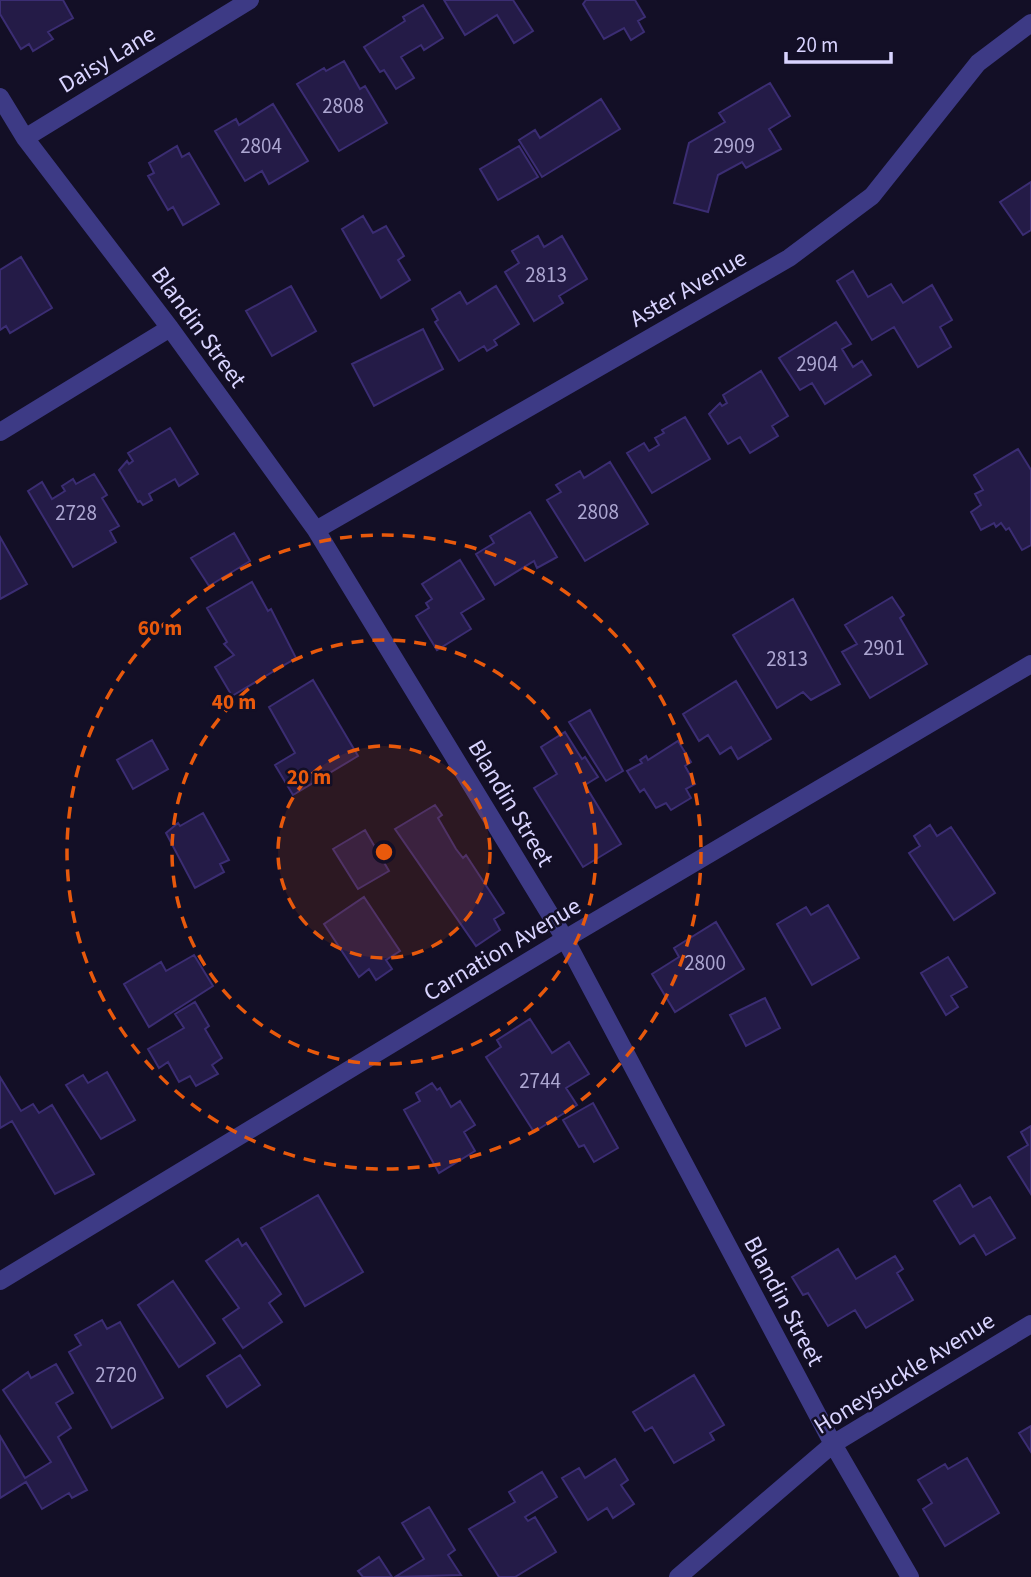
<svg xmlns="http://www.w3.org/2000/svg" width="1031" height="1577" viewBox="0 0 1031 1577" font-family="'Source Sans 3',sans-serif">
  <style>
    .building { fill: #241b47; stroke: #3b2d73; stroke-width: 2 }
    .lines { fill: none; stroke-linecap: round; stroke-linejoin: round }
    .street { stroke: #3d3a85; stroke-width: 18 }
    .ring { fill: none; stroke: #e8590c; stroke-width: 3.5; stroke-dasharray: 12 9 }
    .labels { text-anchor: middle; stroke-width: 5; stroke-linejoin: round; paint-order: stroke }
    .number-label { font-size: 21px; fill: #aca6d1 }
    .street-label { font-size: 24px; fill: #d9d4ff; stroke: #130f26 }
    .centre { fill: #e8590c; stroke: #130f26; stroke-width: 3.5 }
    .ring-label { font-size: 21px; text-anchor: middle; font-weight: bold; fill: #e8590c; stroke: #130f26; stroke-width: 5; stroke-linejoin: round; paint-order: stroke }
  </style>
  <rect width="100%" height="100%" fill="#130f26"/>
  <path class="building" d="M 0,0 L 63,0 L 73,18 L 48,32 L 53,39 L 33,51 L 29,44 L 21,49 L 0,14 Z
    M 444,0 L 513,0 L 533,31 L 514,43 L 497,15 L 465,35 Z
    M 586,0 L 635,0 L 645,17 L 638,21 L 644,32 L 631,40 L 624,28 L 604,39 L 583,4 Z
    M 423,5 L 443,38 L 424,50 L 421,45 L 401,57 L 414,78 L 396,89 L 384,70 L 380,72 L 364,47 L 405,21 L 403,17 Z
    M 344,61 L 360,89 L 365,86 L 387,123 L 339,151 L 297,84 L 324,68 L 326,71 Z
    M 770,83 L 790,116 L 769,129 L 781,149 L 746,168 L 742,162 L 718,175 L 708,212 L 674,203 L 689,143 L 725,122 L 719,113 Z
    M 601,99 L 620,129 L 542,177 L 519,140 L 535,130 L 540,138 Z
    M 273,104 L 308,161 L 269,184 L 262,171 L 245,181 L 215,131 L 236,119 L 239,125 Z
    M 177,146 L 182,157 L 189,153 L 219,204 L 183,225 L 173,207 L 168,210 L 148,176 L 154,173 L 149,163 Z
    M 519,146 L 538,177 L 498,200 L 480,169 Z
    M 1031,182 L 1031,230 L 1023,235 L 1000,202 Z
    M 363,216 L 373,233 L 386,226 L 404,256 L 398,260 L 410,280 L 381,298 L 342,229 Z
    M 538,236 L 544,247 L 562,236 L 587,279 L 559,296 L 563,303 L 534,321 L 505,272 L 519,263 L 512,251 Z
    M 21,257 L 52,308 L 10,333 L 6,326 L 0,330 L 0,270 Z
    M 853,271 L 868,297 L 891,284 L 903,303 L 932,285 L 952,320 L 940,327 L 951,347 L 918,367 L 894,327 L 872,340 L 837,281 Z
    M 291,286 L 316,331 L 272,356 L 246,311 Z
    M 496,286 L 519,324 L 494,340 L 497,345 L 487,351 L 484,346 L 459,361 L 435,322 L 438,320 L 432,309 L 460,292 L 467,304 Z
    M 836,322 L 851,344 L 842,349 L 853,367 L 862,361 L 871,375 L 825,404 L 812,383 L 800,390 L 779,358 Z
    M 423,329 L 443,369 L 374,406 L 352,364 Z
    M 761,371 L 788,416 L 772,426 L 778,436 L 750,453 L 740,437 L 728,444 L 709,414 L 720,403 L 722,406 L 727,403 L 723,395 Z
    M 685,417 L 710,459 L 652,493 L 627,453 L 644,443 L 649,451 L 659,445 L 655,438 L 664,433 L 662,430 Z
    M 170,428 L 198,474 L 179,486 L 175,479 L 149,494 L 152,500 L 143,505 L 140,501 L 138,502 L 119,470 L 127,461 L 129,464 L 133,461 L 128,453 Z
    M 1018,449 L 1031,470 L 1031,545 L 1022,550 L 1009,528 L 1006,530 L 1001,523 L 996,527 L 994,523 L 981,530 L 971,512 L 981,505 L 975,494 L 983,490 L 974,475 Z
    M 610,462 L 648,524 L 585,561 L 547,500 L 561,492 L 556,485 L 580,471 L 584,478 Z
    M 94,474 L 107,495 L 102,498 L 119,526 L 110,531 L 116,542 L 73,567 L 28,491 L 42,482 L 52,499 L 65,491 L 62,486 L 73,479 L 76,484 Z
    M 530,512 L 557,557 L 537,568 L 534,561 L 495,585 L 476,554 L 494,543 L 490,536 Z
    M 234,533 L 250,561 L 209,586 L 191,558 Z
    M 0,537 L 27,584 L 0,599 Z
    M 460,560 L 484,599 L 461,613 L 471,629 L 437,650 L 416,616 L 429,608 L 426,603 L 432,599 L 422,584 Z
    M 252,582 L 268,611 L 271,609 L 296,658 L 232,696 L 215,667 L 234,655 L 224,644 L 227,642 L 207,608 Z
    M 892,597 L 904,615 L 900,618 L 927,664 L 870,698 L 842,652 L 857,644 L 845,625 Z
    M 793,599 L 840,684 L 811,700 L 803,692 L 777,708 L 733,635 Z
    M 313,680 L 358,756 L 293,795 L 275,765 L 295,753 L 269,707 Z
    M 736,681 L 771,739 L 738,759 L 731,747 L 720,754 L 708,735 L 699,741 L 683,714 Z
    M 590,710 L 623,771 L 606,781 L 569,722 Z
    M 565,732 L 582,759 L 585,757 L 598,777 L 585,785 L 621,844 L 583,867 L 534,788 L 557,774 L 541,747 Z
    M 152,740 L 168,769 L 133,789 L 117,760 Z
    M 678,741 L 691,762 L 685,766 L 695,784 L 686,789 L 691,798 L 671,810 L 666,803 L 656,808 L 644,789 L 640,792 L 627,771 L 642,763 L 640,760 L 646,756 L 648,760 Z
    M 435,805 L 442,815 L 438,818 L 456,849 L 463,858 L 466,855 L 504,913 L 494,919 L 500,930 L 476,946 L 395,829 Z
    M 203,813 L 229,860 L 220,864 L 224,872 L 195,888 L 166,833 L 178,823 L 180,826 Z
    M 930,825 L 937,836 L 951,827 L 995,893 L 954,920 L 909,853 L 920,846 L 914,836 Z
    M 365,830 L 389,871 L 358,889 L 333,849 Z
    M 364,897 L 400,951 L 386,960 L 392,969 L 376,980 L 369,969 L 359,977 L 324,924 Z
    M 828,905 L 859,958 L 812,985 L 777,924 L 806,907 L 811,915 Z
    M 716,922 L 744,969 L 675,1012 L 652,974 L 679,957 L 674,948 Z
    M 194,955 L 213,986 L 149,1027 L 124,984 L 161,962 L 166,971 Z
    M 948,957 L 967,987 L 951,996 L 958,1007 L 946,1015 L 921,973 Z
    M 765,998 L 780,1028 L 746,1046 L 730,1015 Z
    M 195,1002 L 209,1026 L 205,1029 L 222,1058 L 212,1065 L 218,1074 L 196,1086 L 190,1076 L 179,1082 L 168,1062 L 159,1068 L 148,1049 L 184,1028 L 175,1014 Z
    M 530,1019 L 552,1053 L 569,1042 L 589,1074 L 566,1088 L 577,1105 L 534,1132 L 486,1057 L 501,1047 L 497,1040 Z
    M 107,1072 L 135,1120 L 101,1139 L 66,1085 L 83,1075 L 88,1083 Z
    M 0,1077 L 21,1111 L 33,1104 L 39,1113 L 52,1105 L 94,1174 L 55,1194 L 12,1121 L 0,1128 Z
    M 432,1083 L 437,1090 L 440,1088 L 451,1107 L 460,1101 L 475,1125 L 464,1132 L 475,1151 L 439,1173 L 404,1110 L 420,1101 L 416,1093 Z
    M 593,1103 L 618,1148 L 594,1162 L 584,1145 L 579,1147 L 563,1120 Z
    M 1031,1126 L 1031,1194 L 1008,1157 L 1028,1145 L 1021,1132 Z
    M 960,1185 L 973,1207 L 990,1197 L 1015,1238 L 986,1255 L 974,1235 L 960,1244 L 934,1201 Z
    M 318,1195 L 363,1272 L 305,1306 L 261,1228 Z
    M 238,1239 L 242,1246 L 246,1243 L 281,1294 L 269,1303 L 282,1322 L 243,1348 L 223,1319 L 239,1308 L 206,1261 Z
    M 838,1249 L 856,1279 L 895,1256 L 903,1269 L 897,1273 L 913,1300 L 866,1328 L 855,1310 L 828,1326 L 808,1293 L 803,1295 L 792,1277 Z
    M 173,1281 L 215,1343 L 179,1367 L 138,1305 Z
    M 102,1320 L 107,1329 L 120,1322 L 163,1398 L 112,1428 L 69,1352 L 81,1345 L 75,1335 Z
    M 240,1355 L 260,1385 L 227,1407 L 207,1376 Z
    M 56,1364 L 73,1393 L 56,1403 L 71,1428 L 58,1437 L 87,1490 L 72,1498 L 69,1493 L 42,1509 L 26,1482 L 0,1498 L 0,1436 L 25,1478 L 51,1462 L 3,1390 L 28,1372 L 31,1378 Z
    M 694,1375 L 724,1425 L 710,1433 L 714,1440 L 674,1463 L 652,1427 L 645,1431 L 633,1412 Z
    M 1031,1426 L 1031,1452 L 1019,1433 Z
    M 967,1458 L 999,1513 L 945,1546 L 923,1509 L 932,1503 L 918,1480 L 945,1464 L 948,1469 Z
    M 615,1459 L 628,1480 L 621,1485 L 634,1504 L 613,1518 L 607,1508 L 588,1520 L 562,1478 L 579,1468 L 585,1478 Z
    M 542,1472 L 557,1497 L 525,1517 L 528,1521 L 535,1517 L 556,1552 L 515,1577 L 499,1577 L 469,1529 L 515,1502 L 509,1492 Z
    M 429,1507 L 455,1550 L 448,1555 L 461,1575 L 395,1577 L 424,1559 L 402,1523 Z
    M 379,1557 L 392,1577 L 363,1577 L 358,1571 Z"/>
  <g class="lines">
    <path class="street" d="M 0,97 L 25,138 L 170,328 L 316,530 L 565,939 L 833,1444 L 910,1577
      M 25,138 L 250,0
      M 0,432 L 170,328
      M 316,530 L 789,258 L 872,196 L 978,63 L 1031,23
      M 0,1281 L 565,939 L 1031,664
      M 678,1577 L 833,1444 L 1031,1324"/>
  </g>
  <circle cx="384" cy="852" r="106" fill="#e8590c" fill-opacity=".12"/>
  <g class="ring">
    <circle cx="384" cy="852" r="106"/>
    <circle cx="384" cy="852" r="212"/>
    <circle cx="384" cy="852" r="317"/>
  </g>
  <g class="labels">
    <g class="number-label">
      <text x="343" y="113">2808</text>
      <text x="261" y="153">2804</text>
      <text x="734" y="153">2909</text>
      <text x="546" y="282">2813</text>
      <text x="817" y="371">2904</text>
      <text x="598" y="519">2808</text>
      <text x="76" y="520">2728</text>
      <text x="884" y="655">2901</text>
      <text x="787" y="666">2813</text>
      <text x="705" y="970">2800</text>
      <text x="540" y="1088">2744</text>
      <text x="116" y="1382">2720</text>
    </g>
    <g class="street-label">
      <text transform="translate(107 59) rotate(-31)" y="8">Daisy Lane</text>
      <text transform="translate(688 288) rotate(-30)" y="8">Aster Avenue</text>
      <text transform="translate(199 327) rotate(54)" y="8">Blandin Street</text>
      <text transform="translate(511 803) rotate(59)" y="8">Blandin Street</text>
      <text transform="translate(502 949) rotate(-31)" y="8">Carnation Avenue</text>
      <text transform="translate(784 1301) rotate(62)" y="8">Blandin Street</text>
      <text transform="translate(904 1373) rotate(-32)" y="8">Honeysuckle Avenue</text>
    </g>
  </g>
  <circle cx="384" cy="852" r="10" class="centre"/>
  <g class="ring-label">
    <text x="160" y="635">60 m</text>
    <text x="234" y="709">40 m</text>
    <text x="309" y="784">20 m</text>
  </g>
  <path d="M786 52v10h105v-10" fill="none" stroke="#d9d4ff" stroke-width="3.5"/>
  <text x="796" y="52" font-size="21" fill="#d9d4ff" stroke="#130f26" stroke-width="5" paint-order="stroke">20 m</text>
</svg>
